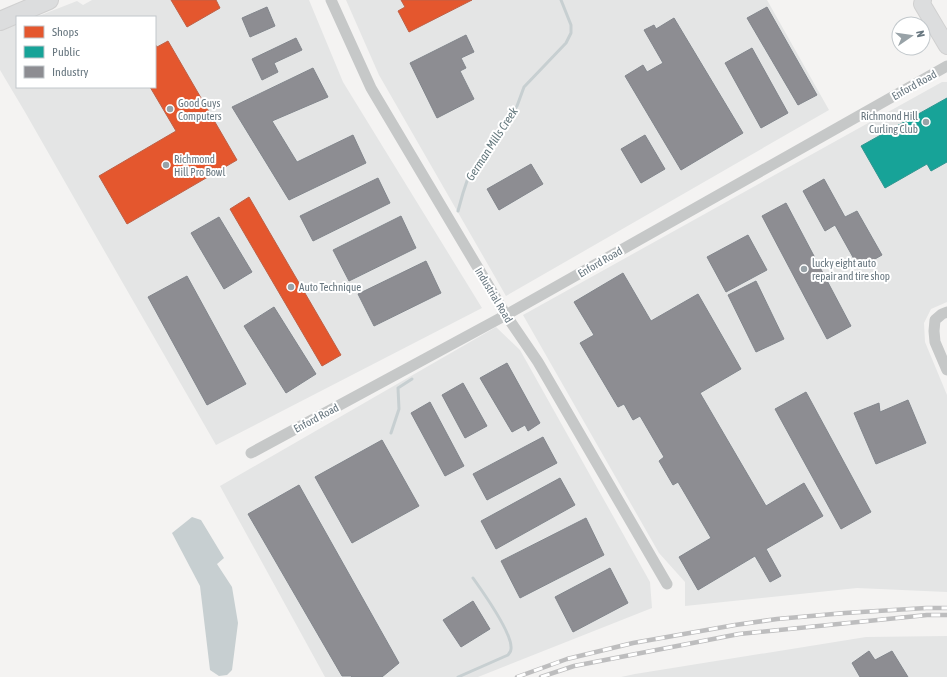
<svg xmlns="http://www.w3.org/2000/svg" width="947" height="677" viewBox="0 0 947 677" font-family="'Asap Condensed',sans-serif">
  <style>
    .built { fill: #e4e5e5 }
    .water { fill: #c7cfd1 }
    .shops { fill: #e4572e; stroke: #be6046 }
    .public { fill: #17a398; stroke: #2f9690 }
    .industry { fill: #8d8d92; stroke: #82868c }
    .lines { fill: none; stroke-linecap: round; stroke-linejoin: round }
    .stream { stroke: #c7cfd1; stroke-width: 3 }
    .secondary-casing { stroke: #d0d0d0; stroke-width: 18 }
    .primary-casing { stroke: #d0d0d0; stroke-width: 20 }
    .minor { stroke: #c6c8c8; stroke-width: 11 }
    .secondary { stroke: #dcddde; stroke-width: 16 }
    .primary { stroke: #dcddde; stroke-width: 18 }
    .rail-casing { stroke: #bdbdbe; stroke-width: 4.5 }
    .rail { stroke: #fff; stroke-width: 3; stroke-dasharray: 9; stroke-linecap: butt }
    .poi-dot { fill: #98a2a7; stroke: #fff; stroke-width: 1.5 }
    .labels { text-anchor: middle; stroke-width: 4; stroke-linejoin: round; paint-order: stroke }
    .street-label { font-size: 11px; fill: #67767f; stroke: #fff }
    .poi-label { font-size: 11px; fill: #67767f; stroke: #fff; text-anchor: start }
    .water-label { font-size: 12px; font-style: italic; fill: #63777c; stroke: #fff }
  </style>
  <rect width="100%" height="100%" fill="#f4f3f2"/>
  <path class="built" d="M 92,0 L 309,0 L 343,82 L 482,308 L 216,445 L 105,252 L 25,112 L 0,70 L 0,31 L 17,24 L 17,87 L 155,87 L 155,17 L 36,17 L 77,1 L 83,5 Z
    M 346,0 L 767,0 L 829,110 L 506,296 L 379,75 Z
    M 942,82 L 947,82 L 947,302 L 931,309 L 924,323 L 925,342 L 947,395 L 947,592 L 857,588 L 685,606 L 685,582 L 659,553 L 523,315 Z
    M 496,327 L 520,350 L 650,582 L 652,608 L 478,677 L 325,677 L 220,486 Z
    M 947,636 L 947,677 L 621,677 L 635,674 L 866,637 Z"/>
  <path class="water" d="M 192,517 L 201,520 L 224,558 L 217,564 L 232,587 L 238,623 L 232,670 L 227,675 L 219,676 L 210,670 L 200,586 L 172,533 Z"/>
  <path class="shops" d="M 171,0 L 216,0 L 220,8 L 187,27 Z
    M 401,0 L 472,0 L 409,32 L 398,11 L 405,7 Z
    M 168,41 L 237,160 L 127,224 L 99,176 L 176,131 L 150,87 L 155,87 L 155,44 L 157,47 Z
    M 249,197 L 341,355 L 322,366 L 230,209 Z"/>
  <path class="public" d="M 947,98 L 947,162 L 931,171 L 927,164 L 885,188 L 861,146 Z"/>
  <path class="industry" d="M 267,7 L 275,26 L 250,37 L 242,18 Z
    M 767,7 L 817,95 L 798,105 L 747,18 Z
    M 674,18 L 743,133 L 681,170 L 625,76 L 643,65 L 647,72 L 663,63 L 644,30 L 654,25 L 656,29 Z
    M 466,35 L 474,52 L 461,58 L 466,68 L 460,71 L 474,99 L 437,118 L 410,63 Z
    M 296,38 L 302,50 L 274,63 L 278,72 L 262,80 L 252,59 Z
    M 752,48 L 788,113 L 761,128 L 725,63 Z
    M 313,68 L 328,97 L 272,121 L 297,162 L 353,135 L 366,163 L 289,200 L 232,107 Z
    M 645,135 L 665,169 L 641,183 L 621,149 Z
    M 531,164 L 543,184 L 499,210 L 487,189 Z
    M 378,178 L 390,203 L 313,241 L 300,216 Z
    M 824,179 L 845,217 L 857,211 L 882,255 L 859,268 L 835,225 L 825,231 L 803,191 Z
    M 786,203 L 851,326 L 827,339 L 762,216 Z
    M 401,216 L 416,248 L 349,281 L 333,250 Z
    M 219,217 L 252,272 L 224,289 L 191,233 Z
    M 748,235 L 767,270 L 726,292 L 707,257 Z
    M 426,261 L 441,293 L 374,326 L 358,294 Z
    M 623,273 L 651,321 L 698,294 L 741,369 L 700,393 L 766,506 L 804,483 L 823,516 L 766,549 L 781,576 L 770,582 L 755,556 L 698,590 L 679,557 L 711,538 L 678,482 L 673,485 L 659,461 L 664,457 L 640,416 L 633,420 L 624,404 L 618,407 L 580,343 L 594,335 L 574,302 Z
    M 187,276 L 246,384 L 207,405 L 148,297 Z
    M 756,281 L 784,339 L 756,352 L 728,295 Z
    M 274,307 L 316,374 L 286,393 L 244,326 Z
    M 507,363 L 540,423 L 528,431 L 525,425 L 512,432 L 480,378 Z
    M 463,383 L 487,426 L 465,438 L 442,395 Z
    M 806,392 L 871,512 L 841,529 L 775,409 Z
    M 908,400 L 926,443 L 876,464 L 854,413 L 879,403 L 880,412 Z
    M 430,402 L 464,466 L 445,476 L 411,413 Z
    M 543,437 L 557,463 L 487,500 L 473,474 Z
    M 382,440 L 419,506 L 352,543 L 315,477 Z
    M 560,478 L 575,505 L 496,549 L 481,521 Z
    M 299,485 L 399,663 L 382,677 L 352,677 L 351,676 L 342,676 L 248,514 Z
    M 586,518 L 604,555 L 520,598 L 501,561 Z
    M 610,568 L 628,603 L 573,632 L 555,597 Z
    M 473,601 L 490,629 L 461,647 L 443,620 Z
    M 869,651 L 875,660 L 892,651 L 908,677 L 860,677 L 852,663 Z"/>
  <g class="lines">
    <path class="stream" d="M 458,211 L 463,193 L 469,175 L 517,106 L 524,87 L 566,43 L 571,33 L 571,25 L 561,0
      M 391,433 L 399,409 L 398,388 L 412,379
      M 458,677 L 508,655 C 509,653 511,652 511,649 C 513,634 483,592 473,578"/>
    <defs>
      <path id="secondary" d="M 923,0 L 922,4 L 947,46"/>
      <path id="primary" d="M 0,21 L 49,0"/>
    </defs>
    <use href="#secondary" class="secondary-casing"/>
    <use href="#primary" class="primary-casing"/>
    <path class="minor" d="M 331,0 L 371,88 L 506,315 L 538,362 L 667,584
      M 947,312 L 942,314 L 935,320 L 934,331 L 935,342 L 947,370
      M 251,453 L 506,315 L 947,66"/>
    <use href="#secondary" class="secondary"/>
    <use href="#primary" class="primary"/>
    <defs>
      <path id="rail" d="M 517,677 L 567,659 L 633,643 L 735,625 L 777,619 L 845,613 L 926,608 L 947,608
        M 541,677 L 574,666 L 739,634 L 927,615 L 947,615"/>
    </defs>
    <use href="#rail" class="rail-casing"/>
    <use href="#rail" class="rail"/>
  </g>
  <g class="poi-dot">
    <circle cx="170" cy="109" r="4"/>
    <circle cx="926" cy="122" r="4"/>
    <circle cx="166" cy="165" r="4"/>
    <circle cx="804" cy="269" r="4"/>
    <circle cx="291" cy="287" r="4"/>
  </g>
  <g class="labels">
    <g class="street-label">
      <text transform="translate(914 85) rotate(-29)" y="4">Enford Road</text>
      <text transform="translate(600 262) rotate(-30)" y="4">Enford Road</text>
      <text transform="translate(494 295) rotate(59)" y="4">Industrial Road</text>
      <text transform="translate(316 418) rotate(-28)" y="4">Enford Road</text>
    </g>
    <g class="poi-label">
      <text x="178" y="107">Good Guys<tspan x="178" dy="13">Computers</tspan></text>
      <text x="918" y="120" text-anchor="end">Richmond Hill<tspan x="918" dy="13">Curling Club</tspan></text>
      <text x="174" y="163">Richmond<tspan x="174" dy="13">Hill Pro Bowl</tspan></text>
      <text x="812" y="267">lucky eight auto<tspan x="812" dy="13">repair and tire shop</tspan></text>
      <text x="299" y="291">Auto Technique</text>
    </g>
    <g class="water-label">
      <text transform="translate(492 144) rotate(-57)" y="4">German Mills Creek</text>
    </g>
  </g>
  <rect x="16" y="16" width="140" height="72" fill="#ffffff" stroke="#c2c8cc"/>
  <rect x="24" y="26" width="20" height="12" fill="#e4572e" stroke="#c2c8cc"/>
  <text x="52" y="36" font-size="12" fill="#67767f">Shops</text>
  <rect x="24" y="46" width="20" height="12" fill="#17a398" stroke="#c2c8cc"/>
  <text x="52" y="56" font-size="12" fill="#67767f">Public</text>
  <rect x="24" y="66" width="20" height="12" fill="#8d8d92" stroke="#c2c8cc"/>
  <text x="52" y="76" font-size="12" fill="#67767f">Industry</text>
  <g transform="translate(911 36) rotate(77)"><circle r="19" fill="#ffffff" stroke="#c2c8cc"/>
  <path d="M0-3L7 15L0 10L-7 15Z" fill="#98a2a7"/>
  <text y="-6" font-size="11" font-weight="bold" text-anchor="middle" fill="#67767f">N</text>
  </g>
</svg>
